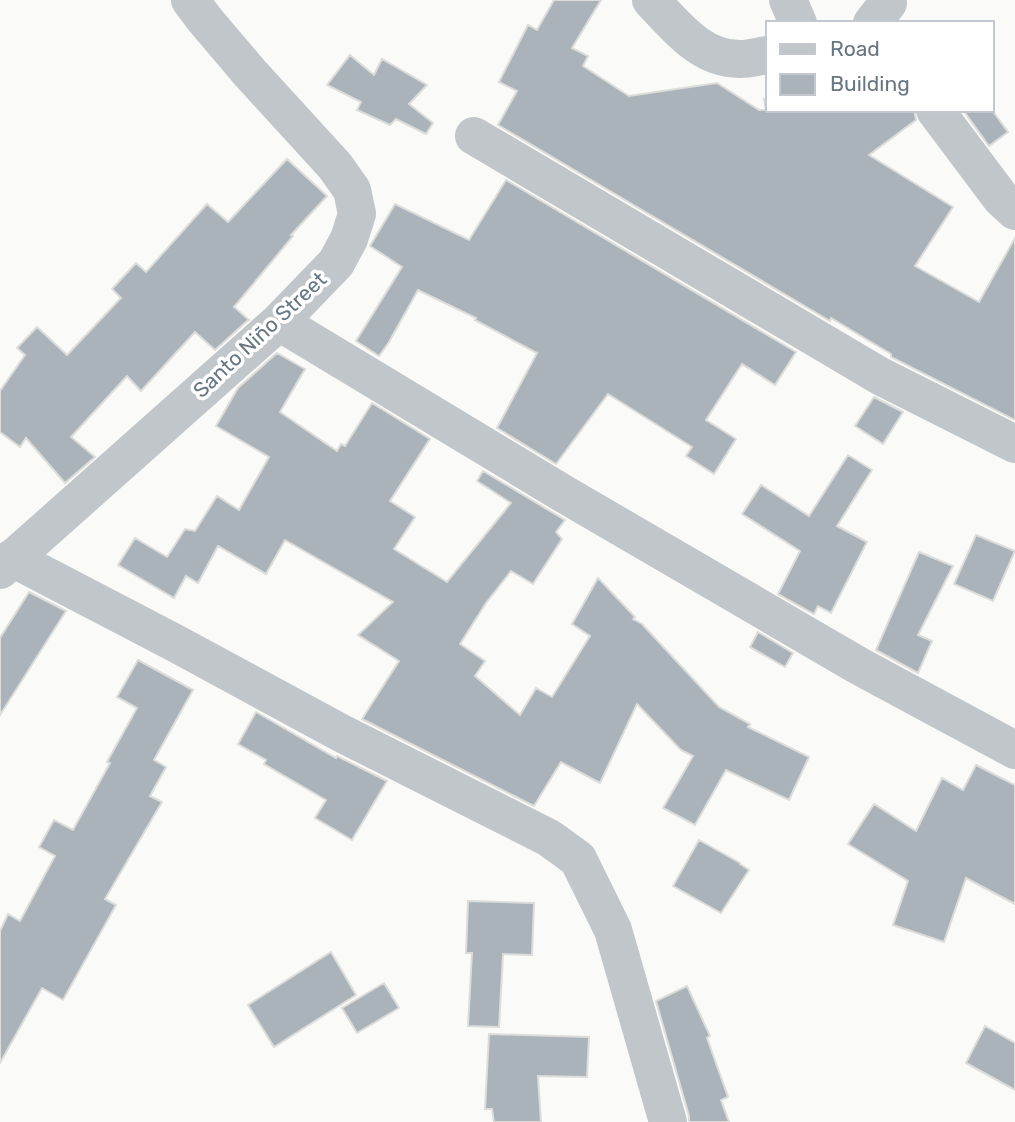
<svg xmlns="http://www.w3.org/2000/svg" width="1015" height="1122" viewBox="0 0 1015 1122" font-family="Rubik,sans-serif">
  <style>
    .building { fill: #aab3b9; stroke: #dcdcda; stroke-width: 2 }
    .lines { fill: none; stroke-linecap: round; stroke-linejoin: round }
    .minor { stroke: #c1c6ca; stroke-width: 38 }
    .labels { text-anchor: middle; stroke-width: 7; stroke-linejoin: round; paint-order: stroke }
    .street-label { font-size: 21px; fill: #667682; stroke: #fff }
  </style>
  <rect width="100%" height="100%" fill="#fafaf8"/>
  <path class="building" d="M 554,0 L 601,0 L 572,48 L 588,56 L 583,66 L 629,96 L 717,83 L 759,110 L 766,110 L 764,99 L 768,101 L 768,110 L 914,110 L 916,120 L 869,155 L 953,207 L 915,266 L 979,302 L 1015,238 L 1015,420 L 891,357 L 891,354 L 831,318 L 830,321 L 498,125 L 517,91 L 499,82 L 528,25 L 537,30 Z
    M 350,55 L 374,75 L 382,59 L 427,85 L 409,104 L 433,123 L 426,134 L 396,119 L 390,125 L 357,110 L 361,102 L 327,85 Z
    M 963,110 L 992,110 L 1008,132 L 989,146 Z
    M 287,159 L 327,196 L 291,235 L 293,236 L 234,307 L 249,320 L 247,321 L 215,350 L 195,332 L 141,391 L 127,376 L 71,437 L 95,457 L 65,483 L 26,438 L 20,447 L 0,432 L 0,391 L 25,355 L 17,348 L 37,327 L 67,355 L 121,298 L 112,289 L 136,263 L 146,272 L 207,204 L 228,222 Z
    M 506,180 L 796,352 L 775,385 L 742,364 L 706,420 L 736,439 L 714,474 L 686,456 L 692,447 L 608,394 L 556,464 L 497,428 L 537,353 L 475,320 L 476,318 L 418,290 L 389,342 L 379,356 L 356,341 L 402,267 L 370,246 L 395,204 L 469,240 Z
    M 277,353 L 305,369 L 280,412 L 337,451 L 341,444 L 345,446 L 372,403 L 430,439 L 390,501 L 415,517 L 394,549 L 447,582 L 511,503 L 477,481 L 483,471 L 565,520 L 556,532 L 562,539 L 533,584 L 511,571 L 486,603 L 460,644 L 485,661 L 475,676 L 520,715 L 536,688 L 552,697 L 590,636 L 572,624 L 598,578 L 635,617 L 633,619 L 642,624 L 719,707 L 750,724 L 748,727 L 809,757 L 789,800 L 726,770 L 695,825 L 663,808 L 693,756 L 681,750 L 637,704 L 600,783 L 561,762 L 534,806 L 362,719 L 399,661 L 358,635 L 393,602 L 285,540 L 266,574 L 218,546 L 198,583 L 186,576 L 174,598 L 118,565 L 135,538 L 167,557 L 185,529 L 195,531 L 217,496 L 239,510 L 269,457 L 216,426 L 238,388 Z
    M 874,397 L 903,412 L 883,444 L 855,426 Z
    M 848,455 L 872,470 L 837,526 L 867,542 L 831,613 L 818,606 L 814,614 L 778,594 L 800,551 L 742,514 L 761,485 L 809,516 Z
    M 976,535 L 1015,551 L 993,601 L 954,584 Z
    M 919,552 L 953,566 L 918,635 L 932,641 L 918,673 L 876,650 Z
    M 29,592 L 66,611 L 0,715 L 0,638 Z
    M 758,632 L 793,653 L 785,667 L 750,647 Z
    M 138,660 L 193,690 L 154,760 L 166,767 L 150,796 L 162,802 L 105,899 L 116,905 L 63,1000 L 42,988 L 0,1063 L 0,931 L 8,914 L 20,921 L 55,856 L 39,847 L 54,820 L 73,830 L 110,763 L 107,762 L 137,708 L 117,697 Z
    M 256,712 L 336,758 L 337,756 L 387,781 L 352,840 L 315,818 L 326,800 L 264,764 L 266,760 L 238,744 Z
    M 976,765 L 1015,785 L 1015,904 L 966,878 L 944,942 L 893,925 L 908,881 L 848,844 L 874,804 L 916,831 L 942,778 L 963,790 Z
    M 699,840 L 740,863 L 740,864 L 749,870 L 721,913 L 673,886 Z
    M 468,901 L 534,903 L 532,955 L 503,954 L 499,1027 L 468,1026 L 472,953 L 466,953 Z
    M 331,952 L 356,995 L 274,1047 L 248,1005 Z
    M 384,983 L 399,1008 L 357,1033 L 342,1008 Z
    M 687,986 L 710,1036 L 707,1038 L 728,1097 L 721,1100 L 729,1122 L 689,1122 L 689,1116 L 656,1001 Z
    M 985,1026 L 1015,1043 L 1015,1090 L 966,1063 Z
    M 489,1034 L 589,1037 L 587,1077 L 538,1076 L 541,1122 L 494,1122 L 492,1109 L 485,1109 Z"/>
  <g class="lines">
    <path class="minor" d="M 651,0 C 676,26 701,60 741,59 C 750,59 759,56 768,55
      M 788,0 L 798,23
      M 872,23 L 888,3
      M 935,110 L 1001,198 L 1015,211
      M 474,136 L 880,376 L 1015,444
      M 279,322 L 564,494 L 859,666 L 1015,750
      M 12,558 L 175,643 L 341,733 L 549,838 L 578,859 L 613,930 L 668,1122
      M 0,570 L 279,322 L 336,263 L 349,239 L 357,214 L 352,190 L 335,166 L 250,73 L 205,20 L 190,0"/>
  </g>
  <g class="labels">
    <g class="street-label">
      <text transform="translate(260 335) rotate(-43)" y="7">Santo Niño Street</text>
    </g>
  </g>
  <rect x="766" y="21" width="228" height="91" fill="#ffffff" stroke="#c2c8cd" stroke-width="2"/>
  <rect x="780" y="44" width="35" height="10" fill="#c1c6ca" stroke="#c2c8cd" stroke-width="2"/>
  <text x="830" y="56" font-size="21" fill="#667682">Road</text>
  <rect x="780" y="74" width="35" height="21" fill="#aab3b9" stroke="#c2c8cd" stroke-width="2"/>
  <text x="830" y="91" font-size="21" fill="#667682">Building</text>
</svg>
